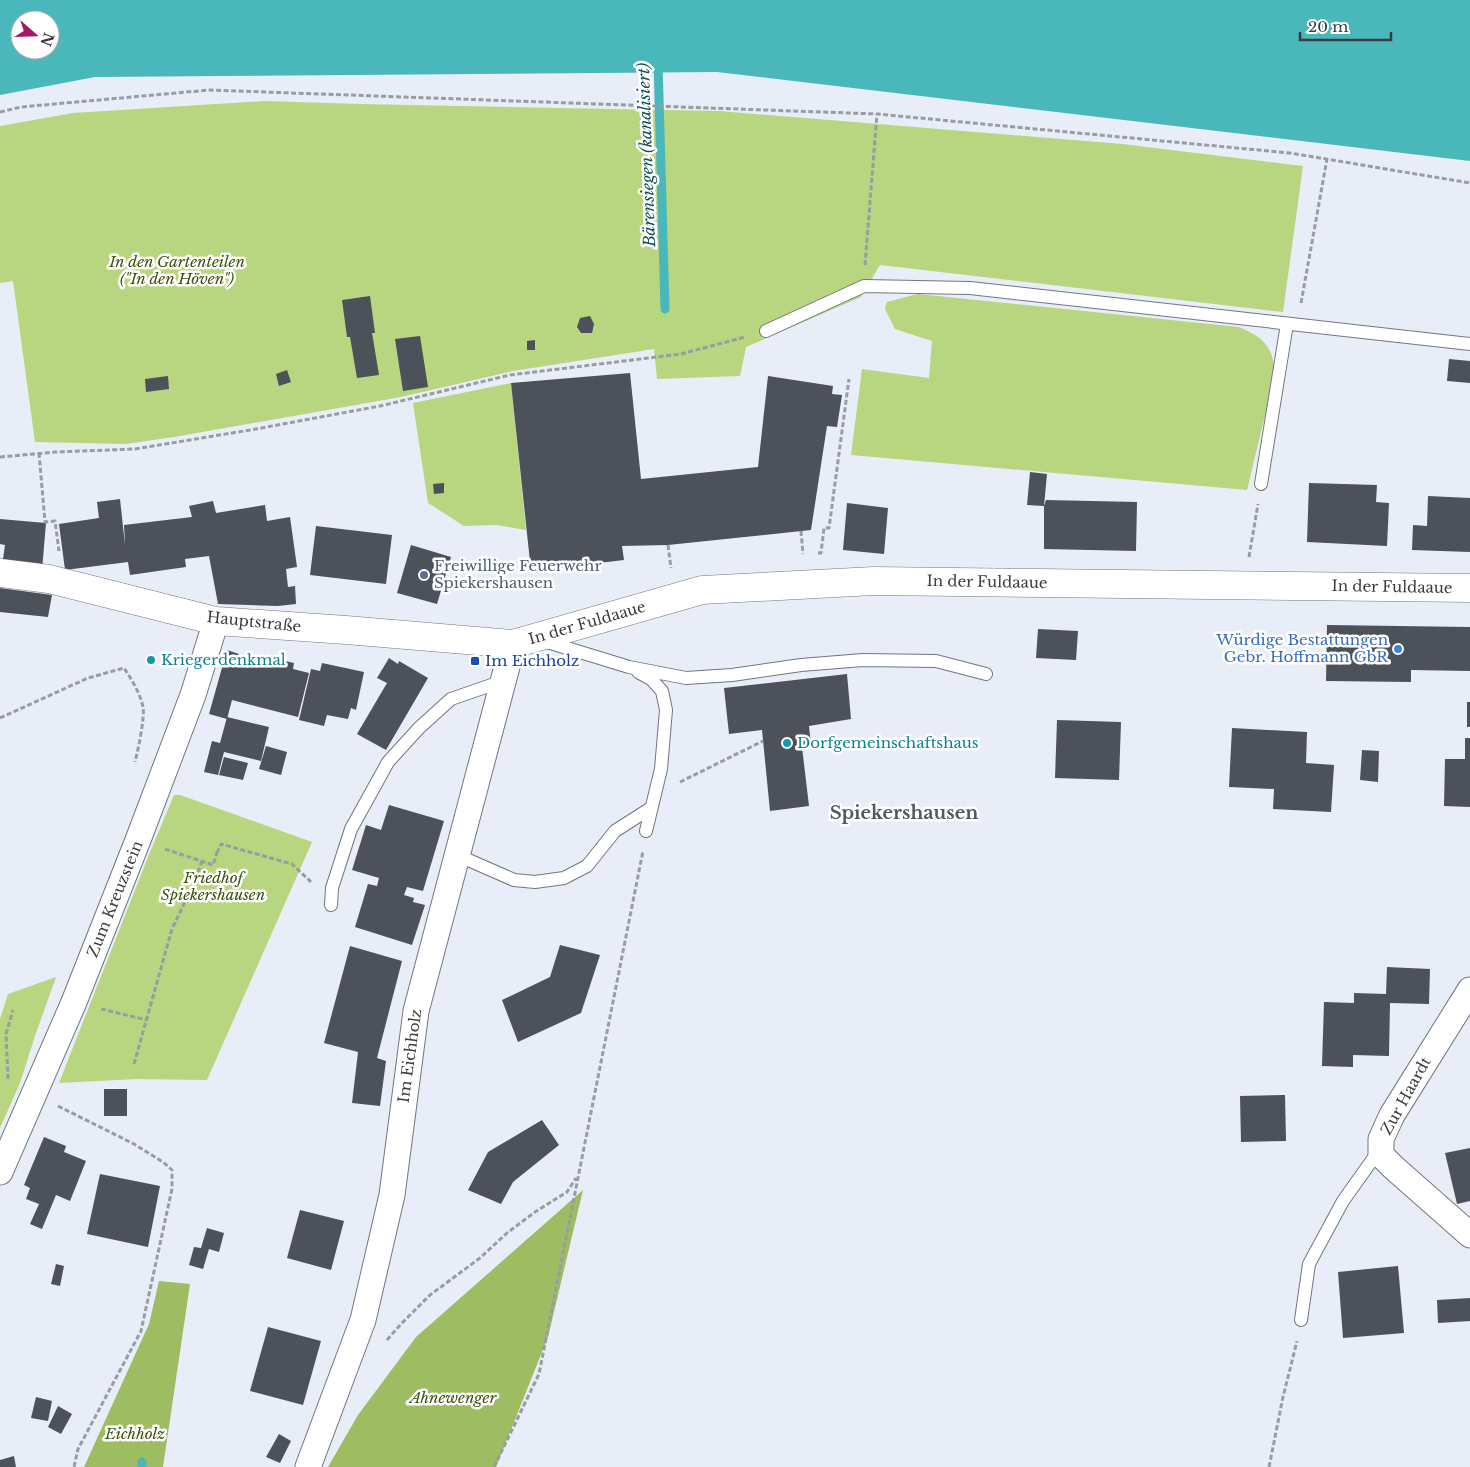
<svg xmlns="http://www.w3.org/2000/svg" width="1470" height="1467" viewBox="0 0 1470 1467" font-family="'Libre Baskerville',serif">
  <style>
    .green { fill: #b8d57f }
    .forest { fill: #9ebc61 }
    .water { fill: #4ab7ba; fill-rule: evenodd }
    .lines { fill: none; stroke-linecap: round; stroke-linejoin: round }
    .stream { stroke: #4ab7ba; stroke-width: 9 }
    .building { fill: #4d515a }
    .lane-casing { stroke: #71767f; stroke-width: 14 }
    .street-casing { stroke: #71767f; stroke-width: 27 }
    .secondary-casing { stroke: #71767f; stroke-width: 29 }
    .path { stroke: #989ca3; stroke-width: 3; stroke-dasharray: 5 2.5; stroke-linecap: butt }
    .lane { stroke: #fff; stroke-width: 12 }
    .street { stroke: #fff; stroke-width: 25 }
    .secondary { stroke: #fff; stroke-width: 28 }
    .service-dot { fill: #5c6f8a; stroke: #fff; stroke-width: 2 }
    .shop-dot { fill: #3f7fe0; stroke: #fff; stroke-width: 2 }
    .culture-dot { fill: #0f9aa8; stroke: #fff; stroke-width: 2 }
    .transit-dot { fill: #1a4fb4; stroke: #fff; stroke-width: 2 }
    .labels { text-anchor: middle; stroke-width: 5; stroke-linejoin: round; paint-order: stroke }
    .park-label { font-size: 15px; font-style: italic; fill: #3c4f0b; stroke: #fff }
    .service-label { font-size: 15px; fill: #4e5e75; stroke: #fff; text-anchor: start }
    .street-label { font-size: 15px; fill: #3a3c40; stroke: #fff }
    .shop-label { font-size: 15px; fill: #366cbe; stroke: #fff; text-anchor: end }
    .culture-label { font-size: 15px; fill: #0d838f; stroke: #fff; text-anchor: start }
    .transit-label { font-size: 15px; fill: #164399; stroke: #fff; text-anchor: start }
    .water-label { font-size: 16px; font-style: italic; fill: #0d4f50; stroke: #fff }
    .quarter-label { font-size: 18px; font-weight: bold; fill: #52565f; stroke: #fff }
  </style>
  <rect width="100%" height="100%" fill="#e8edf7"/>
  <path class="green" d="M 266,101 L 359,104 L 719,111 L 1122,144 L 1303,166 L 1283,312 L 880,265 L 861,297 L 746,347 L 740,376 L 657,379 L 654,349 L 513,371 L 401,397 L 174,437 L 126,444 L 35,442 L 13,281 L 0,283 L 0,126 L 73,113 Z
    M 918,294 L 1239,327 C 1265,338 1275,348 1274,378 L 1247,490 L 851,455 L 862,369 L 929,378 L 932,341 L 895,329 L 885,309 L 887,302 Z
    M 511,383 L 526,530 L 496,525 L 464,526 L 428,503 L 413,403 Z
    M 174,795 L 180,795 L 312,842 L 207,1080 L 137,1079 L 59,1083 L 148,857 Z
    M 56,977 L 35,1036 L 20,1083 L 0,1128 L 0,1019 L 8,994 Z"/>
  <path class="forest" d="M 583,1190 L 548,1337 L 496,1467 L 328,1467 L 358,1415 L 416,1337 Z
    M 159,1281 L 190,1284 L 163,1467 L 84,1467 L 149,1324 Z"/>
  <path class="water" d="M 0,0 L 1470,0 L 1470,161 L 717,72 L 95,77 L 0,95 ZM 20,20 L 50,20 L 50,50 L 20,50 Z"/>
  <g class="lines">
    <path class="stream" d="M 658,62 L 665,309
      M 142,1467 L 142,1462"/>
  </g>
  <path class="building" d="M 370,296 L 375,333 L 372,333 L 379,375 L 357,378 L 350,337 L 347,337 L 342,300 Z
    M 590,316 L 594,324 L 592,333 L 581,333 L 577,327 L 580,318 Z
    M 420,336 L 428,387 L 403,391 L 395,339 Z
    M 535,340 L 535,350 L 527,350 L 527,341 Z
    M 1449,359 L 1470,361 L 1470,383 L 1447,381 Z
    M 287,370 L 291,382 L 279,386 L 276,374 Z
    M 630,373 L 641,479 L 758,467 L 768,376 L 833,386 L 832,394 L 842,395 L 837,427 L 827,426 L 811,530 L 668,545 L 622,546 L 624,560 L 531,571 L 511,383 Z
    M 168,376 L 169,389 L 146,392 L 145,379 Z
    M 1030,472 L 1047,474 L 1044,506 L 1027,505 Z
    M 444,483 L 444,493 L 434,494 L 433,484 Z
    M 1309,483 L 1377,485 L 1376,502 L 1389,503 L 1387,546 L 1307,542 Z
    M 1428,496 L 1470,498 L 1470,552 L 1412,550 L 1413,525 L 1427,526 Z
    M 120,499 L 125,545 L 124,525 L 192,517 L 189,506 L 213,501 L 216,513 L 265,505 L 267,521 L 290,517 L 297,567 L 286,569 L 288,587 L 295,586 L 296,604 L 278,606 L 218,604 L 209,556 L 185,559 L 186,567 L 130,575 L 128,562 L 65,570 L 59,524 L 99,518 L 97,502 Z
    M 1046,500 L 1137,502 L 1136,551 L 1044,549 L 1044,506 Z
    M 847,503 L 888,508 L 884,554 L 843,550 Z
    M 0,519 L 46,523 L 42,570 L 2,566 L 5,545 L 0,544 Z
    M 316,526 L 392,535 L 386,584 L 310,575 Z
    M 411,545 L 451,557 L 437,604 L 397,593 Z
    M 0,588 L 52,595 L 48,617 L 0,612 Z
    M 1327,625 L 1470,627 L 1470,671 L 1411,670 L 1411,682 L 1326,681 Z
    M 1038,629 L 1078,631 L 1076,660 L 1036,658 Z
    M 227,650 L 239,654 L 238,657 L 274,666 L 276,659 L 294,663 L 293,669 L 309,673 L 298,717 L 232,700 L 227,719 L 209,714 Z
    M 389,658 L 398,664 L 399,661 L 428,678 L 386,750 L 357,734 L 387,683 L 377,678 Z
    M 322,663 L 364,672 L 356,710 L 351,708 L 348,719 L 327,715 L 324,726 L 299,720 L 311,669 L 320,671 Z
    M 847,674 L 851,719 L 809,726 L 811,745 L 802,747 L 809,806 L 770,811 L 762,730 L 729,734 L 724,688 Z
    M 1467,702 L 1470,702 L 1470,727 L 1467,727 Z
    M 227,717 L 269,727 L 261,761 L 224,752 L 218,775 L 204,772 L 212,741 L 220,743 Z
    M 1057,720 L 1121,722 L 1119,780 L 1055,778 Z
    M 1232,728 L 1307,732 L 1306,763 L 1334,765 L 1331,812 L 1273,809 L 1274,789 L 1229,787 Z
    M 1465,738 L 1470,738 L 1470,807 L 1444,806 L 1445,759 L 1465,759 Z
    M 266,746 L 287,752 L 281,775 L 259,769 Z
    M 1362,750 L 1379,751 L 1378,782 L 1360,780 Z
    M 224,757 L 248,763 L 243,780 L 219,775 Z
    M 389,805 L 444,821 L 423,891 L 407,887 L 404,895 L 414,898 L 413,902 L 425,905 L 412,945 L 355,927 L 368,884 L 377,886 L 379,878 L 352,870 L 366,825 L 381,830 Z
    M 560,945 L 600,955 L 581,1013 L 518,1042 L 502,1000 L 550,977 Z
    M 350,946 L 402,961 L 377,1058 L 386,1061 L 380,1106 L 352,1103 L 358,1052 L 324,1043 Z
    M 1387,967 L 1430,969 L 1429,1004 L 1390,1003 L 1389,1056 L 1353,1055 L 1353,1067 L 1322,1066 L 1324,1002 L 1354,1003 L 1354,993 L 1386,994 Z
    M 104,1089 L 127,1089 L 127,1116 L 104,1116 Z
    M 1285,1095 L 1286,1141 L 1241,1142 L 1240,1096 Z
    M 542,1120 L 559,1145 L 513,1182 L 501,1204 L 468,1190 L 488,1152 Z
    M 44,1137 L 66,1146 L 64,1152 L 86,1161 L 70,1201 L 56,1195 L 42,1229 L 30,1224 L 39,1204 L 26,1199 L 30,1188 L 24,1185 Z
    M 1470,1148 L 1470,1201 L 1457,1204 L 1445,1153 Z
    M 100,1174 L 160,1186 L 148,1247 L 87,1234 Z
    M 300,1210 L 344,1221 L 331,1270 L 287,1258 Z
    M 207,1228 L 224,1233 L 219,1252 L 209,1249 L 203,1269 L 189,1265 L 194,1247 L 201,1248 Z
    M 56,1264 L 64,1266 L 60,1286 L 51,1284 Z
    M 1398,1266 L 1404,1333 L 1343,1338 L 1338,1272 Z
    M 1470,1298 L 1470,1321 L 1438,1323 L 1437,1300 Z
    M 268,1327 L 321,1341 L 303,1405 L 250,1391 Z
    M 36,1397 L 52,1401 L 48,1421 L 31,1418 Z
    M 58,1406 L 72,1414 L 61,1434 L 48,1427 Z
    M 279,1434 L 291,1441 L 280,1463 L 266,1457 Z
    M 14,1456 L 16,1467 L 0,1467 L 0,1460 Z"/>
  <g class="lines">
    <defs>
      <path id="lane" d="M 766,331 L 864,286 L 970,288 L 1470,344
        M 1261,484 L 1287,324
        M 544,641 L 629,667 L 686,678 L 732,675 L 801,665 L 863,660 L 936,661 L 986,674
        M 638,672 L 651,679 L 662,691 L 666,710 L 661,769 L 646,831
        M 457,855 L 514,880 L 535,882 L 564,878 L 587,866 L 615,831 L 651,808
        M 331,905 L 332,888 L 351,829 L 388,762 L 419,728 L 451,699 L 503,681
        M 1301,1320 L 1309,1264 L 1343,1201 L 1380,1149"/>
      <path id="street" d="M 1470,990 L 1392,1115 L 1381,1139 L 1381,1155 L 1393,1167 L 1470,1235
        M 0,1172 L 74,1002 L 138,840 L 193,695 L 216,621
        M 308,1467 L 363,1320 L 392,1195 L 416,1011 L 513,644"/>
      <path id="secondary" d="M 0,573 L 49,579 L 216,621 L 346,630 L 513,644 L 702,590 L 874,581 L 1470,588"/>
    </defs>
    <use href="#lane" class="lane-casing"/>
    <use href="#street" class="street-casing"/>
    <use href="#secondary" class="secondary-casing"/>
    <path class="path" d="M 0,112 L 21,107 L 209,90 L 877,114 L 1290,153 L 1470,183
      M 865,265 L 877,114
      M 1301,303 L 1327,159
      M 39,453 L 45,522 L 55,521 L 59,551
      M 0,457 L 56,452 L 135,449 L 256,429 L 380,406 L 510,375 L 681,354 L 745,337
      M 801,531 L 803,554
      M 668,545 L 671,568
      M 818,553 L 821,553 L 824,528 L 829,528 L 849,379
      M 1249,557 L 1258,504
      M 0,718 L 88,678 L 124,668 C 132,680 140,693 143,707 C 145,718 138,750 135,762
      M 680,782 L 763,741
      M 165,849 L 213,865 L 217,853 L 215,852
      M 217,853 L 221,844 L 292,864 L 311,882
      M 101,1009 L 147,1020
      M 134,1064 L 172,929 L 193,885 L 202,861
      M 8,1079 L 6,1034 L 13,1010
      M 58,1106 L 134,1144 L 163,1162 L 172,1170 L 172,1189 L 141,1331 L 78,1449 L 74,1467
      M 387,1340 L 401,1324 L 430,1295 L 480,1258 L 507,1233 L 535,1212 L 567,1192 L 576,1178
      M 494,1467 L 539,1374 L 643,851
      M 1269,1467 L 1283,1397 L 1297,1341"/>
    <use href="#lane" class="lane"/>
    <use href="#street" class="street"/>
    <use href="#secondary" class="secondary"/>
  </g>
  <circle class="service-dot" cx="424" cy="575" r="5"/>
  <circle class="shop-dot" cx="1398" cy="649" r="5"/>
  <g class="culture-dot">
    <circle cx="151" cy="660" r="5"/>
    <circle cx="787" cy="743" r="5"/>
  </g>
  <rect class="transit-dot" x="470" y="656" width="10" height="10" rx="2.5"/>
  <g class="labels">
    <g class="park-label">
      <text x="177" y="267">In den Gartenteilen<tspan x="177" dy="17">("In den Höven")</tspan></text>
      <text x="213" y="883">Friedhof<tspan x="213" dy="17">Spiekershausen</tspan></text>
      <text x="453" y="1403">Ahnewenger</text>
      <text x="135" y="1439">Eichholz</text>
    </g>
    <g class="service-label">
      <text x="434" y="571">Freiwillige Feuerwehr<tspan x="434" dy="17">Spiekershausen</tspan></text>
    </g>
    <g class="street-label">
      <text transform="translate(987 582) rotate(1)" y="5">In der Fuldaaue</text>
      <text transform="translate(1392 587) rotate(1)" y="5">In der Fuldaaue</text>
      <text transform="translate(254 622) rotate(6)" y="5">Hauptstraße</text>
      <text transform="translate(587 623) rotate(-16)" y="5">In der Fuldaaue</text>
      <text transform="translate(115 899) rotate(-68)" y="5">Zum Kreuzstein</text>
      <text transform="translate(410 1056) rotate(-82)" y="5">Im Eichholz</text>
      <text transform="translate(1406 1096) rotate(-61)" y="5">Zur Haardt</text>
    </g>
    <g class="shop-label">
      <text x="1388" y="645">Würdige Bestattungen<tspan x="1388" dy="17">Gebr. Hoffmann GbR</tspan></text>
    </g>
    <g class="culture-label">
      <text x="161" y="665">Kriegerdenkmal</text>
      <text x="797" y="748">Dorfgemeinschaftshaus</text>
    </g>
    <g class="transit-label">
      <text x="485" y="666">Im Eichholz</text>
    </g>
    <g class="water-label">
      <text transform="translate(646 155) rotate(-92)" y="6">Bärensiegen (kanalisiert)</text>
    </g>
    <g class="quarter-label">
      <text x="904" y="819">Spiekershausen</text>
    </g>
  </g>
  <g transform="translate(35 35) rotate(110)"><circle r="24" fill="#ffffff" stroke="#b0b1b3"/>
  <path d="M0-4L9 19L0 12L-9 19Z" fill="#a21a65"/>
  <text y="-8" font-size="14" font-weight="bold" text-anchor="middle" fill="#3a3c40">N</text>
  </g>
  <path d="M1300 32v8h91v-8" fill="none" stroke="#3a3c40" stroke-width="2.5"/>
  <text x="1308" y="32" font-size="15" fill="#3a3c40" stroke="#ffffff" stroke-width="4" paint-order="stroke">20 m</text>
</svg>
